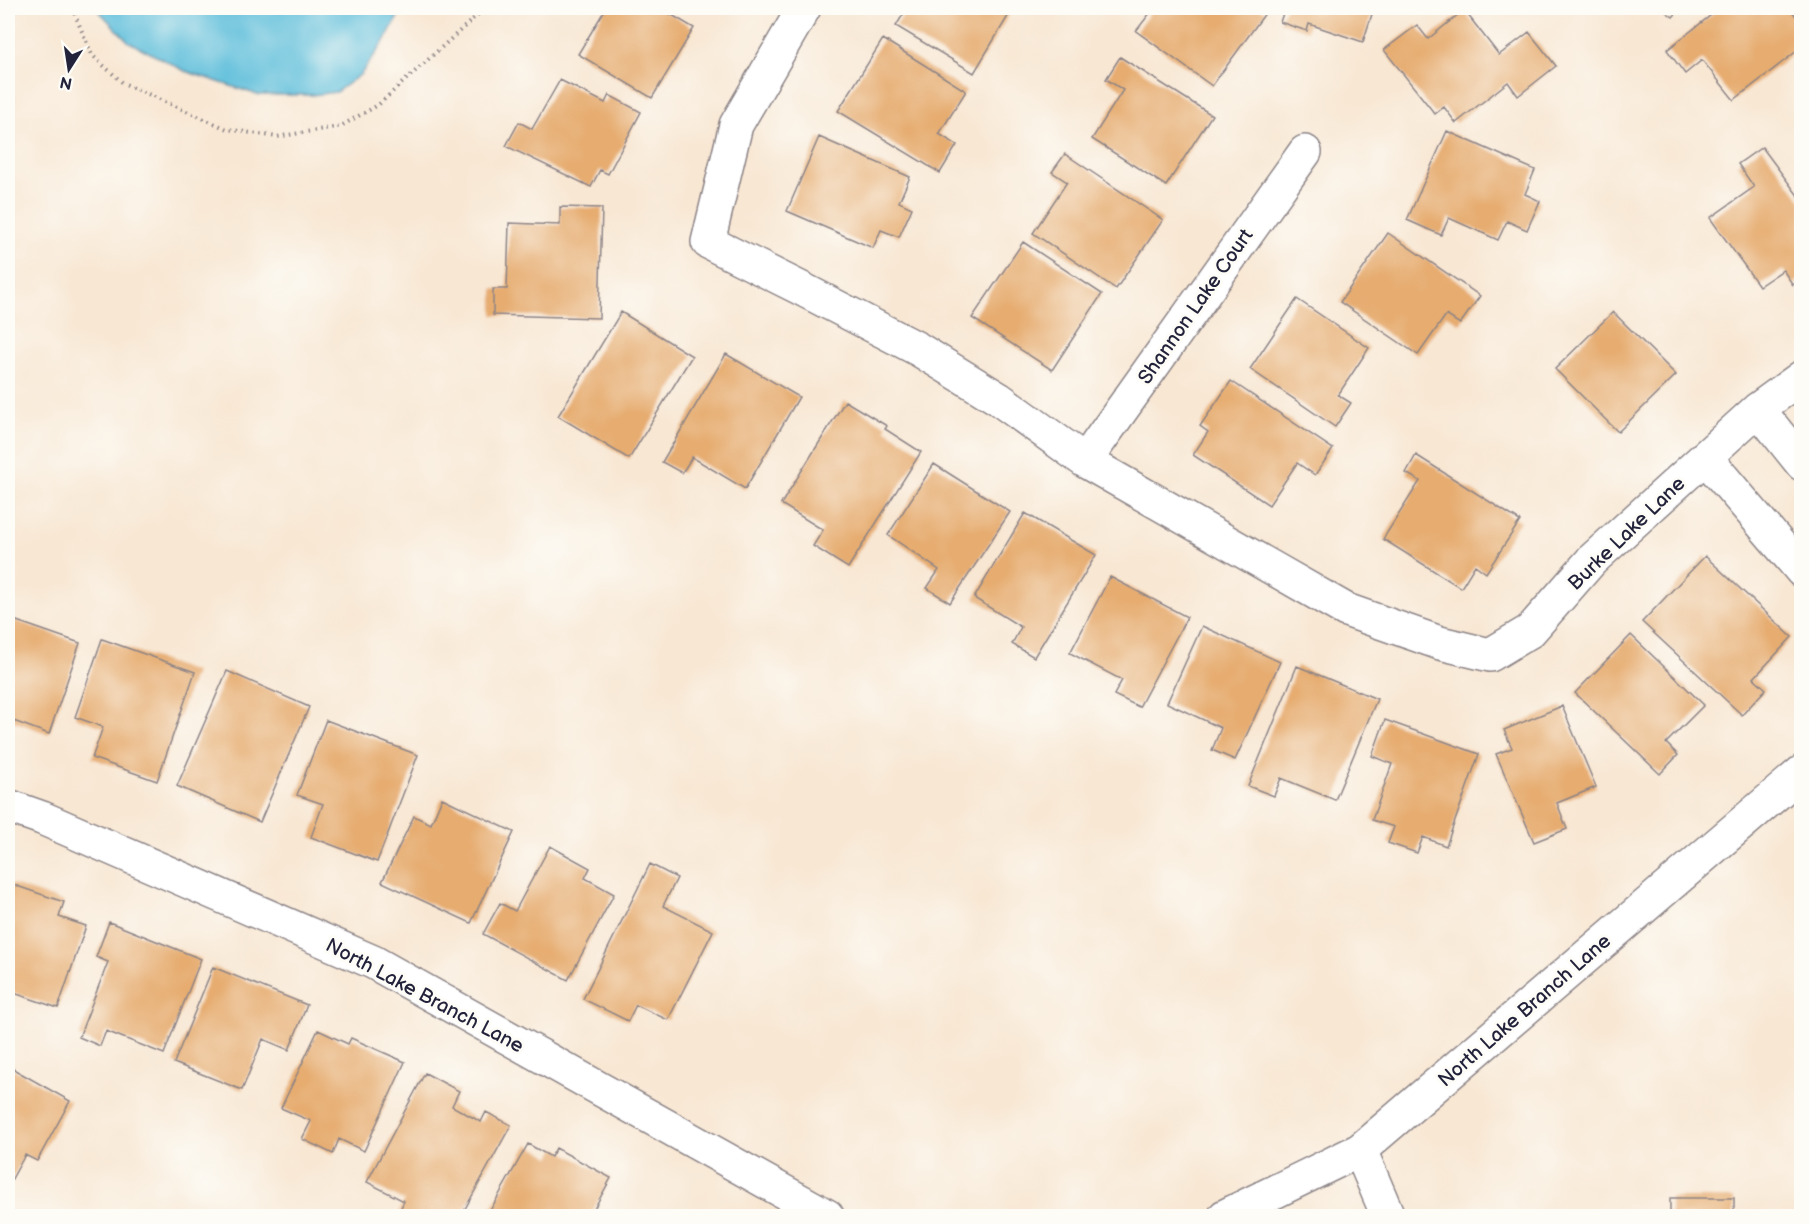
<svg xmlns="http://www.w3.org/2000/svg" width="1809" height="1224" viewBox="0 0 1809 1224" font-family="'Balsamiq Sans',sans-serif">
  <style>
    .water { fill: #5bbdda; stroke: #3e708a; stroke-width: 1.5 }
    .building { fill: #e6ac6f }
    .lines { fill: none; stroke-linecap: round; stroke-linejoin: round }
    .minor-casing { stroke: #8d8487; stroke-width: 36 }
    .tertiary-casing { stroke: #8d8487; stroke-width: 36 }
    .path { stroke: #8d8487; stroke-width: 4; stroke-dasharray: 1.5 4.5; stroke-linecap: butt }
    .minor { stroke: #fff; stroke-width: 33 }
    .tertiary { stroke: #fff; stroke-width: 33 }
    .labels { text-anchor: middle; stroke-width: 6; stroke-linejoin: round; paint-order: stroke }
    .street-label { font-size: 20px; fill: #22223b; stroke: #fdfcf7 }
  </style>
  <rect width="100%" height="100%" fill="#fdfcf7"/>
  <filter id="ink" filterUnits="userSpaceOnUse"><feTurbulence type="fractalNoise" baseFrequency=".0167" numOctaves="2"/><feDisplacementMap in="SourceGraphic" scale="12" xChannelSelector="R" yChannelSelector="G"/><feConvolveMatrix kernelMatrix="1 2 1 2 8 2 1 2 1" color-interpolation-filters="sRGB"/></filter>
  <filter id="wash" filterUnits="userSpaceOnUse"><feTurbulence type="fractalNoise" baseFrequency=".008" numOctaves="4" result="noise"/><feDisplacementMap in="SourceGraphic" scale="24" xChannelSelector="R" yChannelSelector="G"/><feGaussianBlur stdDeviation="1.35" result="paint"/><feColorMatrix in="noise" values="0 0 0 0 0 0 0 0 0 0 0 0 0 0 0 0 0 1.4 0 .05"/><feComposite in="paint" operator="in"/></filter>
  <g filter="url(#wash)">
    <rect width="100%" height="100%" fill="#f8e7d3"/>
    <path class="water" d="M 97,8 L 403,8 L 383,43 L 361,74 L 336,92 L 312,95 L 258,95 L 185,71 L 129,42 L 98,10 Z"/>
    <g id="blocks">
      <path class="building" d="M 606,8 L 660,8 L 694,28 L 652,98 L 578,54 Z
        M 907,8 L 1013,8 L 974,73 L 896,26 Z
        M 1154,8 L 1260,8 L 1266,12 L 1212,86 L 1136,31 Z
        M 1285,8 L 1374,8 L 1363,42 L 1309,24 L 1307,31 L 1280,22 Z
        M 1661,8 L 1681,8 L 1673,17 Z
        M 1720,8 L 1789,8 L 1802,23 L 1802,47 L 1734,100 L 1702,60 L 1685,74 L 1667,50 Z
        M 1464,10 L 1499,55 L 1529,32 L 1556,66 L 1518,96 L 1508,82 L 1456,123 L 1444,107 L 1435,114 L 1384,50 L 1417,25 L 1428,39 Z
        M 883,39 L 966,91 L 939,134 L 957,145 L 940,173 L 838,111 Z
        M 1120,57 L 1212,115 L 1166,186 L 1092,139 L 1123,90 L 1106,79 Z
        M 560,80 L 605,103 L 609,95 L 641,112 L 608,174 L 600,170 L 591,187 L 506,146 L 519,122 L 532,129 Z
        M 1447,131 L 1535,170 L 1525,194 L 1540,201 L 1527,230 L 1507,221 L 1498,240 L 1449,218 L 1441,235 L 1407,220 Z
        M 819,137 L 910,177 L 899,202 L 912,208 L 899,237 L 881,230 L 873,248 L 787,211 Z
        M 1762,147 L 1802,201 L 1802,278 L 1793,285 L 1783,270 L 1759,286 L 1710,218 L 1754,187 L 1738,164 Z
        M 1065,154 L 1163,220 L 1116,289 L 1033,233 L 1067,182 L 1052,172 Z
        M 560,207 L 602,208 L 599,318 L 493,315 L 493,289 L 507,289 L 509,223 L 560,225 Z
        M 1388,233 L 1480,296 L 1460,324 L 1446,315 L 1418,355 L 1340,302 Z
        M 1023,242 L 1102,294 L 1052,370 L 972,318 Z
        M 1297,299 L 1369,348 L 1338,395 L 1351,403 L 1335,427 L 1250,369 Z
        M 621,312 L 692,356 L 629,459 L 558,416 Z
        M 1613,312 L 1676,375 L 1618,432 L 1555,369 Z
        M 726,354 L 799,397 L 745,489 L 692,457 L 682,473 L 662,462 Z
        M 1231,381 L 1333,449 L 1315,475 L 1297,463 L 1269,505 L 1193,455 L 1208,432 L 1200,426 Z
        M 845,401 L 887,426 L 885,429 L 921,452 L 848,568 L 813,546 L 823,530 L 781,504 Z
        M 1416,455 L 1520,521 L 1486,573 L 1475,565 L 1461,588 L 1383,539 L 1420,481 L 1406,473 Z
        M 934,464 L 1010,512 L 950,603 L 927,588 L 939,570 L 888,535 Z
        M 1025,513 L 1096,555 L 1034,657 L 1012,644 L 1021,627 L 974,598 Z
        M 1705,556 L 1792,637 L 1754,678 L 1766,689 L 1742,715 L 1642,622 Z
        M 1110,577 L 1187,617 L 1139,707 L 1114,695 L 1122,680 L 1070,653 Z
        M 8,618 L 80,643 L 49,734 L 8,719 Z
        M 1202,626 L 1280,662 L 1235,760 L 1212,750 L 1221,728 L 1167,703 Z
        M 1631,635 L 1704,705 L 1666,743 L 1678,755 L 1660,774 L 1575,693 Z
        M 102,639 L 195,672 L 157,781 L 92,758 L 103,727 L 75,717 Z
        M 1297,666 L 1377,699 L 1335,800 L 1281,778 L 1274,796 L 1248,786 Z
        M 227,671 L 309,707 L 260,822 L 177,786 Z
        M 1562,706 L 1596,787 L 1557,803 L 1567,829 L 1534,842 L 1496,754 L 1512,748 L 1504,730 Z
        M 326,720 L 418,755 L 377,862 L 311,837 L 323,804 L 297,795 Z
        M 1385,720 L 1479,754 L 1446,846 L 1423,837 L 1417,853 L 1388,843 L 1394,827 L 1372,820 L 1392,764 L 1372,756 Z
        M 442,798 L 514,832 L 471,923 L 382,882 L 414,816 L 431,824 Z
        M 550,846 L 590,868 L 585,878 L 614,894 L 568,980 L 483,934 L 500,903 L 515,911 Z
        M 650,864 L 677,878 L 663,906 L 713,931 L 668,1020 L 636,1005 L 628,1021 L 583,999 Z
        M 8,883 L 64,902 L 59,917 L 86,926 L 58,1008 L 8,991 Z
        M 109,922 L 201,959 L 164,1054 L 106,1031 L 100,1046 L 79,1037 L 108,962 L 96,957 Z
        M 213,967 L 307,1005 L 289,1050 L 263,1039 L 242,1090 L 174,1063 Z
        M 318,1030 L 348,1044 L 351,1038 L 405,1062 L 364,1151 L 339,1139 L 333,1154 L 302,1139 L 311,1121 L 281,1108 Z
        M 8,1066 L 70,1101 L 37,1161 L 25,1155 L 8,1186 Z
        M 425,1073 L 459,1091 L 452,1106 L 481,1122 L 486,1112 L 511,1125 L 461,1216 L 408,1216 L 399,1212 L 404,1201 L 367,1182 Z
        M 528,1144 L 551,1157 L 556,1148 L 611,1178 L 590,1216 L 487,1216 Z
        M 1670,1198 L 1734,1198 L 1734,1216 L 1670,1216 Z"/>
    </g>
  </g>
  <g filter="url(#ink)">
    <use href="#blocks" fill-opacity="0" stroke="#8d8487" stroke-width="1.5"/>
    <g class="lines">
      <defs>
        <path id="minor" d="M 804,8 L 736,125 L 708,242 L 802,289 L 918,349 L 999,399 L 1085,461 L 1346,610 L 1440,643 L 1490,655 L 1530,631 L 1592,560 L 1758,409 L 1802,377
          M 1758,409 L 1802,464
          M 1705,457 L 1802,571
          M 1085,461 L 1305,152
          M 8,806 L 42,818 L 373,962 L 827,1216
          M 1360,1150 L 1388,1216"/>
        <path id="tertiary" d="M 1225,1216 L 1360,1150 L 1802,772"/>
      </defs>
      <use href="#minor" class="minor-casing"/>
      <use href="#tertiary" class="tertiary-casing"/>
      <path class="path" d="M 73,8 L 73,10 L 92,55 L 123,83 L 227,129 L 277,137 L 341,126 L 378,105 L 485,8"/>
      <use href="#minor" class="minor"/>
      <use href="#tertiary" class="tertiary"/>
    </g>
  </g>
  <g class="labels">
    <g class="street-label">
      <text transform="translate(1195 306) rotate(-55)" y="7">Shannon Lake Court</text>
      <text transform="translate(1626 533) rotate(-44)" y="7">Burke Lake Lane</text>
      <text transform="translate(425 995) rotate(28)" y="7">North Lake Branch Lane</text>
      <text transform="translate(1524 1010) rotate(-41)" y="7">North Lake Branch Lane</text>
    </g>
  </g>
  <rect width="1809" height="1224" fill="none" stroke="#fdfcf7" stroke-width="30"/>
  <g transform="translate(69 69) rotate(192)" stroke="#fdfcf7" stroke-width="4.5" paint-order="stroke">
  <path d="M0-4.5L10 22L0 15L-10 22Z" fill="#22223b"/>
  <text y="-9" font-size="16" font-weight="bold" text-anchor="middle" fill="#22223b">N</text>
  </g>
</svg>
